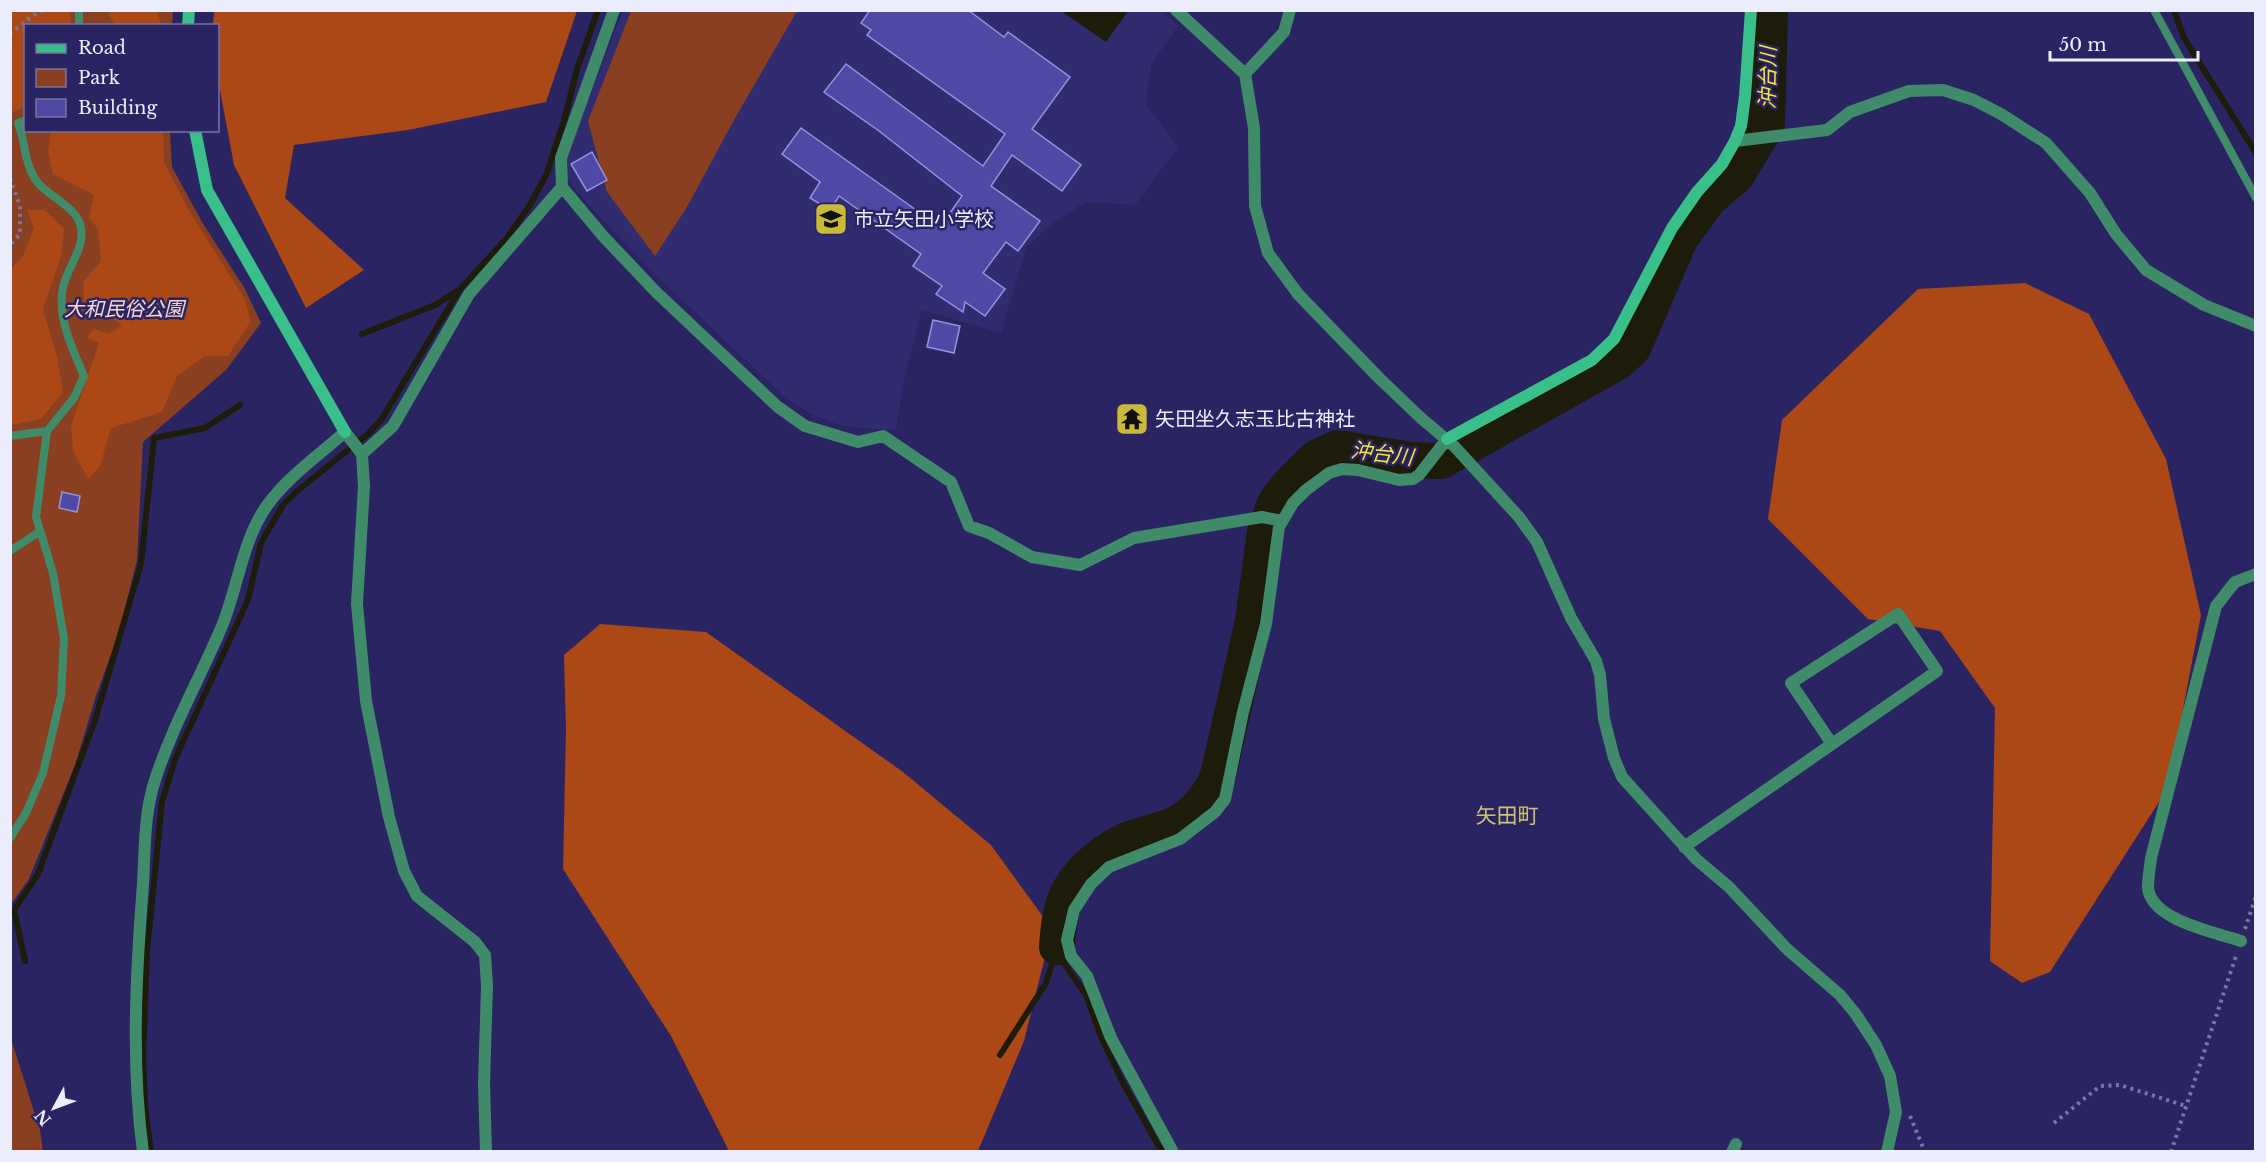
<svg xmlns="http://www.w3.org/2000/svg" width="2266" height="1162" viewBox="0 0 2266 1162" font-family="'Libre Baskerville','Noto Sans JP',serif">
  <style>
    .built { fill: #312b70 }
    .green { fill: #8a4020 }
    .forest { fill: #ac4716 }
    .water { fill: #1d1b0a }
    .lines { fill: none; stroke-linecap: round; stroke-linejoin: round }
    .stream { stroke: #1d1b0a; stroke-width: 6 }
    .river { stroke: #1d1b0a; stroke-width: 36 }
    .building { fill: #4f48a5; stroke: #9394dc; stroke-width: 1.5 }
    .path { stroke: #7875a1; stroke-width: 4; stroke-dasharray: 3 4.5; stroke-linecap: butt }
    .lane { stroke: #408b6a; stroke-width: 8 }
    .street { stroke: #408b6a; stroke-width: 12 }
    .secondary { stroke: #38bf8a; stroke-width: 12 }
    .labels { text-anchor: middle; stroke-width: 5; stroke-linejoin: round; paint-order: stroke }
    .poi-label { font-size: 20px; fill: #ebecfc; stroke: #2a2462; text-anchor: start }
    .park-label { font-size: 20px; font-style: italic; fill: #f4d8cd; stroke: #2a2462 }
    .water-label { font-size: 21px; font-style: italic; fill: #f6e33a; stroke: #2a2462 }
    .neighbourhood-label { font-size: 21px; fill: #cbc274; stroke: #2a2462 }
  </style>
  <rect width="100%" height="100%" fill="#2a2462"/>
  <path class="built" d="M 1160,10 L 1178,26 L 1151,65 L 1146,104 L 1178,147 L 1135,205 L 1086,202 L 1053,223 L 1027,246 L 1001,333 L 922,310 L 903,384 L 896,430 L 863,428 L 840,425 L 815,416 L 787,399 L 659,278 L 598,215 L 562,174 L 566,155 L 623,11 Z"/>
  <path class="green" d="M 11,11 L 173,11 L 172,25 L 26,26 L 26,130 L 170,131 L 172,167 L 202,222 L 245,289 L 261,323 L 226,370 L 143,442 L 137,560 L 119,632 L 96,696 L 75,765 L 29,879 L 11,904 Z
    M 631,11 L 797,11 L 734,120 L 687,207 L 655,256 L 607,192 L 588,121 Z
    M 11,1039 L 40,1130 L 43,1151 L 11,1151 Z"/>
  <path class="forest" d="M 11,10 L 70,11 L 71,25 L 26,26 L 25,106 L 11,113 Z
    M 111,11 L 157,11 L 161,25 L 115,25 L 108,14 Z
    M 214,11 L 214,10 L 577,11 L 546,102 L 408,130 L 294,145 L 285,198 L 364,270 L 306,308 L 234,165 L 218,80 L 218,26 L 213,25 Z
    M 51,131 L 163,131 L 164,163 L 191,214 L 244,298 L 251,321 L 228,356 L 205,356 L 177,376 L 162,412 L 111,428 L 100,466 L 88,479 L 73,451 L 71,426 L 99,343 L 87,337 L 94,329 L 108,334 L 122,326 L 108,313 L 84,308 L 83,282 L 101,261 L 98,229 L 89,218 L 94,195 L 53,174 L 48,152 Z
    M 27,210 L 45,210 L 64,229 L 61,256 L 43,309 L 57,357 L 63,392 L 41,419 L 11,425 L 11,269 L 23,256 L 34,228 Z
    M 2025,283 L 2089,314 L 2166,459 L 2201,615 L 2168,788 L 2050,972 L 2022,983 L 1990,961 L 1995,708 L 1940,631 L 1868,619 L 1768,519 L 1782,420 L 1918,289 Z
    M 600,624 L 706,632 L 903,772 L 991,845 L 1052,929 L 1024,1041 L 978,1151 L 729,1151 L 671,1036 L 563,869 L 566,729 L 564,655 Z"/>
  <path class="water" d="M 1061,11 L 1128,10 L 1128,11 L 1106,42 Z"/>
  <g class="lines">
    <path class="stream" d="M 2174,10 L 2184,38 L 2256,153
      M 362,334 L 435,305 L 457,291
      M 1057,947 L 1063,962 L 1086,995 L 1101,1037 L 1123,1083 L 1162,1152
      M 25,961 L 14,910 L 38,874 L 95,720 L 141,564 L 154,438 L 205,428 L 240,405
      M 1000,1055 L 1046,983 L 1057,948
      M 151,1152 L 145,1108 L 143,1056 L 147,951 L 162,802 L 175,759 L 248,600 L 261,543 L 283,505 L 296,492 L 369,433 L 381,420 L 460,289 L 507,238 L 530,205 L 547,173 L 565,117 L 577,69 L 598,10"/>
    <path class="river" d="M 1057,947 C 1058,933 1059,919 1063,906 C 1071,878 1099,853 1125,841 C 1135,836 1149,834 1160,830 C 1188,822 1207,802 1218,776 L 1253,621 L 1265,532 L 1275,503 L 1288,486 L 1316,458 L 1337,448 L 1411,460 L 1441,461 L 1618,362 L 1633,348 L 1680,239 L 1709,199 L 1737,175 L 1767,125 L 1770,10"/>
  </g>
  <path class="building" d="M 870,10 L 968,10 L 1004,37 L 1008,32 L 1070,77 L 1032,129 L 1081,165 L 1062,191 L 1012,155 L 991,186 L 1040,221 L 1018,251 L 1006,242 L 983,273 L 1005,289 L 985,316 L 965,302 L 963,312 L 936,294 L 942,286 L 913,266 L 921,254 L 839,196 L 830,210 L 810,198 L 820,182 L 782,154 L 801,128 L 940,227 L 962,196 L 879,131 L 824,92 L 846,64 L 983,166 L 1005,134 L 867,35 L 871,30 L 861,23 Z
    M 592,152 L 607,180 L 587,191 L 571,164 Z
    M 933,320 L 960,326 L 954,353 L 927,347 Z
    M 62,492 L 80,496 L 77,512 L 59,508 Z"/>
  <g class="lines">
    <path class="path" d="M 10,34 L 32,16 L 43,10
      M 10,178 L 20,206 L 20,234 L 10,245
      M 2245,929 L 2256,896
      M 1910,1116 L 1925,1152
      M 2054,1123 L 2100,1086 L 2120,1085 L 2186,1106
      M 2171,1152 L 2236,956"/>
    <path class="lane" d="M 79,10 L 79,26
      M 2154,10 L 2256,198
      M 10,436 L 47,431
      M 10,551 L 39,532
      M 10,838 L 26,813 L 43,773 L 61,696 L 64,639 L 53,573 L 36,517 L 47,431 L 74,398 L 84,376 C 73,350 59,322 62,293 C 64,269 88,248 80,224 C 75,207 49,196 38,183 C 24,165 26,144 18,123 L 26,120"/>
    <path class="street" d="M 614,10 L 561,158 L 562,187 L 603,236 L 656,292 L 778,407 L 805,426 L 858,442 L 883,436 L 951,482 L 969,526 L 989,533 L 1032,557 L 1080,565 L 1134,538 L 1262,517 L 1282,521
      M 1176,10 L 1245,74 L 1254,128 L 1255,206 L 1268,253 L 1298,294 L 1379,378 L 1421,418 L 1454,446 L 1519,517 L 1537,542 L 1571,618 L 1596,661 L 1600,675 L 1604,719 L 1614,758 L 1622,777 L 1696,859 L 1729,887 L 1787,949 L 1840,995 L 1855,1013 L 1876,1045 L 1890,1076 L 1896,1112 L 1887,1152
      M 1245,74 L 1284,32 L 1290,10
      M 1735,141 L 1827,130 L 1850,112 L 1909,91 L 1943,90 L 1974,100 L 2001,114 L 2046,143 L 2090,193 L 2116,234 L 2146,270 L 2204,305 L 2256,326
      M 362,454 L 393,426 L 469,294 L 562,187
      M 1684,847 L 1937,671 L 1898,614 L 1791,683 L 1832,744
      M 2241,941 C 2214,932 2150,920 2148,887 C 2148,878 2150,867 2151,858 L 2216,606 L 2235,582 L 2256,574
      M 143,1152 C 131,1063 136,973 143,884 C 145,850 144,813 155,780 C 172,727 200,678 222,626 C 238,587 242,542 266,507 C 286,478 319,455 345,432 L 362,454 L 364,486 L 357,604 L 366,701 L 389,817 L 404,871 L 417,896 L 475,942 L 485,955 L 487,986 L 484,1084 L 486,1152
      M 1173,1152 L 1111,1038 L 1087,976 L 1071,956 L 1067,940 L 1074,910 L 1091,884 L 1109,867 L 1180,839 L 1215,812 L 1225,799 L 1243,712 L 1266,624 L 1279,527 L 1293,503 L 1306,490 L 1329,473 L 1342,469 L 1358,470 L 1399,480 L 1413,479 L 1419,475 L 1447,439
      M 1732,1152 L 1736,1144"/>
    <path class="secondary" d="M 188,26 L 189,10
      M 195,130 L 207,190 L 345,432
      M 1447,439 L 1592,360 L 1614,339 L 1672,228 L 1697,192 L 1722,164 L 1735,141 L 1741,126 L 1745,96 L 1751,10"/>
  </g>
  <defs>
    <symbol id="school-square" viewBox="-11 -11 22 22"><rect x="-9" y="-9" width="18" height="18" rx="4" fill="#c9ba3a" stroke="#2a2462"/><path d="M0-5L7-2L0 1L-7-2ZM-4 1L0 2.5L4 1V4Q0 6-4 4Z" fill="#111"/></symbol>
    <symbol id="temple-square" viewBox="-11 -11 22 22"><rect x="-9" y="-9" width="18" height="18" rx="4" fill="#c9ba3a" stroke="#2a2462"/><path d="M0-6L5-2H3V0L6.5 2.5H4V6H1.5V3h-3V6H-4V2.5H-6.5L-3 0V-2H-5Z" fill="#111"/></symbol>
  </defs>
  <g fill-rule="evenodd">
    <use href="#school-square" x="812" y="200" width="38" height="38"/>
    <use href="#temple-square" x="1113" y="400" width="38" height="38"/>
  </g>
  <g class="labels">
    <g class="poi-label">
      <text x="854" y="226">市立矢田小学校</text>
      <text x="1155" y="426">矢田坐久志玉比古神社</text>
    </g>
    <g class="park-label">
      <text x="124" y="316">大和民俗公園</text>
    </g>
    <g class="water-label">
      <text transform="translate(1768 78) rotate(-89)" y="7">沖台川</text>
      <text transform="translate(1382 454) rotate(7)" y="7">沖台川</text>
    </g>
    <g class="neighbourhood-label">
      <text x="1507" y="823">矢田町</text>
    </g>
  </g>
  <rect width="2266" height="1162" fill="none" stroke="#ebecfc" stroke-width="24"/>
  <rect x="24" y="24" width="195" height="108" fill="#2a2462" stroke="#7774a0" stroke-width="1.5"/>
  <rect x="36" y="44" width="30" height="9" fill="#38bf8a" stroke="#7774a0" stroke-width="1.5"/>
  <text x="78" y="54" font-size="18" fill="#ebecfc">Road</text>
  <rect x="36" y="69" width="30" height="18" fill="#8a4020" stroke="#7774a0" stroke-width="1.5"/>
  <text x="78" y="84" font-size="18" fill="#ebecfc">Park</text>
  <rect x="36" y="99" width="30" height="18" fill="#4f48a5" stroke="#7774a0" stroke-width="1.5"/>
  <text x="78" y="114" font-size="18" fill="#ebecfc">Building</text>
  <g transform="translate(54 1108) rotate(229)" stroke="#2a2462" stroke-width="4.5" paint-order="stroke">
  <path d="M0-4.5L10 22L0 15L-10 22Z" fill="#ebecfc"/>
  <text y="-9" font-size="16" font-weight="bold" text-anchor="middle" fill="#ebecfc">N</text>
  </g>
  <path d="M2050 51v9h148v-9" fill="none" stroke="#ebecfc" stroke-width="3"/>
  <text x="2059" y="51" font-size="18" fill="#ebecfc" stroke="#2a2462" stroke-width="4.5" paint-order="stroke">50 m</text>
</svg>
